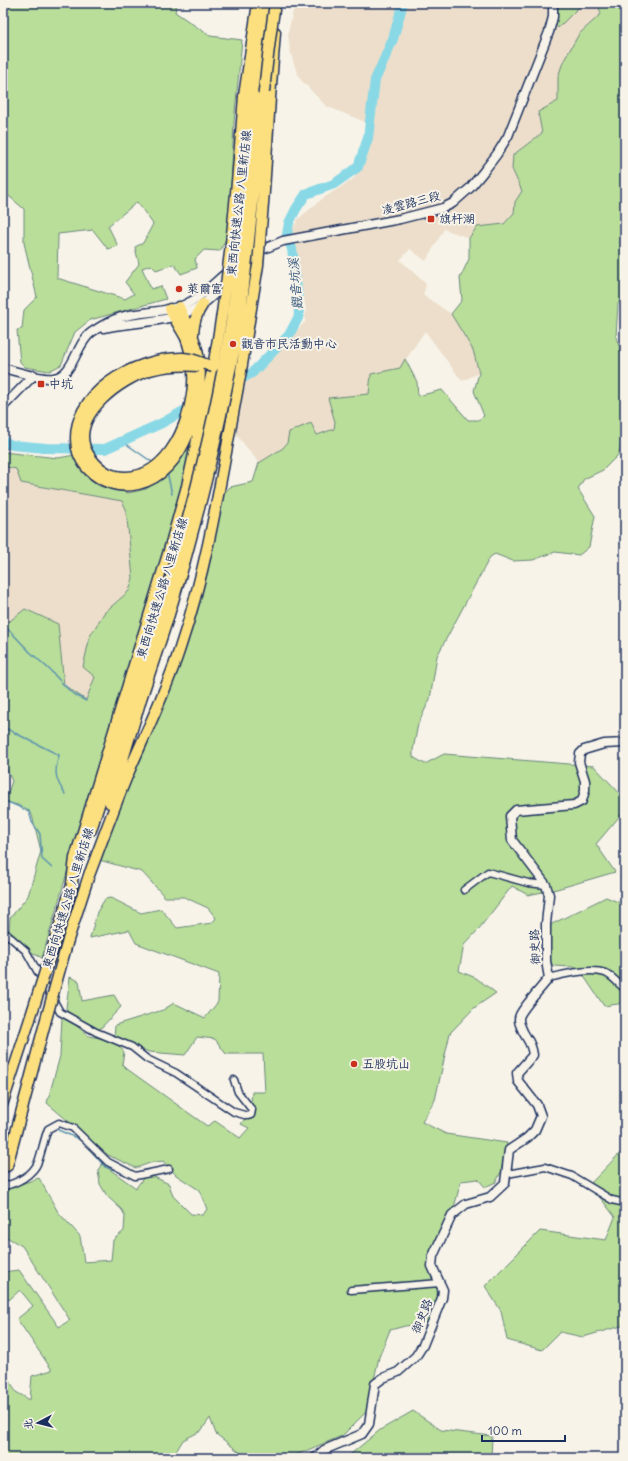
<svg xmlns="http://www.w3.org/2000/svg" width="628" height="1461" viewBox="0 0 628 1461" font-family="Delius,'LXGW WenKai TC',sans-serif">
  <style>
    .built { fill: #ecdeca }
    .green { fill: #b9de99; stroke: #6a867c; fill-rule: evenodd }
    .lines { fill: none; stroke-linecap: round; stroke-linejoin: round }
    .stream { stroke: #5d94b0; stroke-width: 1.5 }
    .river { stroke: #89d8e6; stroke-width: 10 }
    .trunk-tunnel { stroke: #cbcccc; stroke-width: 10; stroke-dasharray: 10 5; stroke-linecap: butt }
    .minor-casing { stroke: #1b2f5e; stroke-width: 9 }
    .tertiary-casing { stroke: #1b2f5e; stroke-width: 11 }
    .trunk-casing { stroke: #1b2f5e; stroke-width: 13 }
    .minor { stroke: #f7f3e8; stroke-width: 6 }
    .tertiary { stroke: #f7f3e8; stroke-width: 8 }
    .trunk { stroke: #fce080; stroke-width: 10 }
    .trunk-bridge-casing { stroke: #1b2f5e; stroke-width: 13; stroke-linecap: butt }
    .trunk-bridge { stroke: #fce080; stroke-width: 10 }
    .poi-dot { fill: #c8321e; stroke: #f7f3e8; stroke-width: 1.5 }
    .labels { text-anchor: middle; stroke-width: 4; stroke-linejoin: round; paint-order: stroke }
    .street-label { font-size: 12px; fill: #1b2f5e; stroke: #f7f3e8 }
    .poi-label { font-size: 12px; fill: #1b2f5e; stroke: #f7f3e8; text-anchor: start }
    .water-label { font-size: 13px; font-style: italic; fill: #365980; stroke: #f7f3e8 }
  </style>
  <rect width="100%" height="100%" fill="#f7f3e8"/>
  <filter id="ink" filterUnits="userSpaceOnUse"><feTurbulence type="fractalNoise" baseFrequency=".025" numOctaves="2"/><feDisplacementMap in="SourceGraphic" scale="8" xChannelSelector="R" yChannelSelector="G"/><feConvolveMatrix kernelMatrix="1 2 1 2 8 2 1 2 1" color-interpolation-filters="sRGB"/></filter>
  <g filter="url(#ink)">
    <path class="built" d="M 303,3 L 553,3 L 558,28 L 579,7 L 598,4 L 601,14 L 579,34 L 558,77 L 558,101 L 542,133 L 513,155 L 512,169 L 522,191 L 515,202 L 514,213 L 504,224 L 477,227 L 469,238 L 444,229 L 426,261 L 410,249 L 400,260 L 426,284 L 423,295 L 451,314 L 473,350 L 479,373 L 462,381 L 425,331 L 400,368 L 371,374 L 369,394 L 335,423 L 334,429 L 287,443 L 283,448 L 259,463 L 236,434 L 244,384 L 305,322 L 306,310 L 292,230 L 298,219 L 322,199 L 353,179 L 367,157 L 370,124 L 326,106 L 300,79 L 294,64 L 290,50 L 288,33 L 293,11 Z
      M 3,466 L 16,468 L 21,483 L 122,501 L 126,509 L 133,578 L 129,591 L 104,613 L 95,677 L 86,700 L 64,685 L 58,624 L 26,609 L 6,624 L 3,624 Z"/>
    <path class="green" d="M 13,3 L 177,3 L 175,12 L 210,36 L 242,40 L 234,122 L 229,233 L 220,251 L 204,250 L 195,259 L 197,268 L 181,274 L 174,264 L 156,270 L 151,265 L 142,268 L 151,289 L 161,286 L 166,299 L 90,320 L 75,332 L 61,365 L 49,371 L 25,367 L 20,362 L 17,330 L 22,329 L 24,310 L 37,297 L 24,243 L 24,209 L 3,191 L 3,12 ZM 137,202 L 153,224 L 143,243 L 135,247 L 139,264 L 125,282 L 134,294 L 125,299 L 57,278 L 58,234 L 93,230 L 108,249 L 118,246 L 108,226 Z
      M 553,3 L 625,3 L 625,293 L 618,304 L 616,337 L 625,364 L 625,433 L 618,455 L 603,470 L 584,479 L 578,489 L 595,516 L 589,547 L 579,555 L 555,552 L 533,560 L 513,561 L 495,554 L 490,557 L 437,656 L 430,699 L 418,724 L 413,750 L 413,757 L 425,764 L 444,754 L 594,766 L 625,799 L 625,810 L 596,844 L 615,872 L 557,889 L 528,895 L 512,886 L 478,930 L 464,945 L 459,971 L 476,978 L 496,993 L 474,1008 L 450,1033 L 435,1100 L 422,1122 L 446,1134 L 507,1143 L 505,1164 L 496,1182 L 485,1187 L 478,1179 L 461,1181 L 451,1219 L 430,1262 L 435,1278 L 438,1298 L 429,1323 L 405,1326 L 390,1330 L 379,1357 L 367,1411 L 342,1436 L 288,1458 L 247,1458 L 216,1434 L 210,1418 L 201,1431 L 183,1440 L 172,1458 L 3,1458 L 3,1368 L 16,1392 L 30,1400 L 32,1376 L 52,1370 L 17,1319 L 33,1306 L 20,1290 L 9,1300 L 3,1293 L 3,1272 L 19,1270 L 59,1327 L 70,1320 L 22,1246 L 3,1235 L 3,1190 L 39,1178 L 58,1212 L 80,1236 L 84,1262 L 111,1260 L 113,1240 L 124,1231 L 125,1216 L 122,1210 L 107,1196 L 100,1184 L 98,1170 L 102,1164 L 136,1188 L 144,1177 L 150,1175 L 169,1184 L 173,1196 L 191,1214 L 203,1215 L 207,1209 L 199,1190 L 176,1175 L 163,1161 L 150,1163 L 136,1168 L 108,1155 L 47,1103 L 60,1056 L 62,1018 L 66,1017 L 89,1036 L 115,1041 L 124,1052 L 122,1064 L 127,1069 L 207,1126 L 215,1121 L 240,1138 L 249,1128 L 241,1124 L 250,1112 L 252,1092 L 265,1092 L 263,1054 L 226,1054 L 215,1039 L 197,1037 L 185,1055 L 149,1052 L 114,1038 L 115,1025 L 163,1010 L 174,1003 L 205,1018 L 218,1002 L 219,974 L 136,943 L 129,930 L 90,938 L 97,912 L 105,899 L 111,898 L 141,913 L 161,909 L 177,928 L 212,923 L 216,918 L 208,908 L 184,897 L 165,897 L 142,872 L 99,860 L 198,607 L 220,497 L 230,487 L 253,482 L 259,463 L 283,448 L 287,443 L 289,432 L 311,423 L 317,435 L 334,429 L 335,422 L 328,398 L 369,394 L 371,374 L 400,368 L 405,359 L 417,382 L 418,396 L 442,390 L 468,420 L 478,420 L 484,416 L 474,391 L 479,373 L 473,350 L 451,314 L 462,300 L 460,278 L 469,259 L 469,238 L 477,227 L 504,224 L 514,213 L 515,202 L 522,191 L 512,169 L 513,155 L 542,133 L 538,112 L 558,101 L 558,77 L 563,62 L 579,34 L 601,14 L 598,4 L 579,7 L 558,28 L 552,19 Z
      M 193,436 L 198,437 L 152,599 L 117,702 L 42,958 L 18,945 L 9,932 L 10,918 L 28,896 L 41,851 L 32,815 L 18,805 L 5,802 L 12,781 L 5,766 L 3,764 L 3,624 L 6,624 L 25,609 L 58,624 L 64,685 L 86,700 L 95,677 L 83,667 L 90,636 L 104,613 L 129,591 L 133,578 L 126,509 L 122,501 L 21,483 L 16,469 L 3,466 L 3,452 L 58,458 L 75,455 L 86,476 L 99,486 L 128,493 L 146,489 L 170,469 Z
      M 606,897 L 625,905 L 625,1003 L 604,1006 L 583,975 L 573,967 L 553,966 C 546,954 550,939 550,925 Z
      M 70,977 L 79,981 L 82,1001 L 114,995 L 121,1007 L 98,1031 L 68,1015 L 66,1008 Z
      M 624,1149 L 625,1149 L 625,1325 L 583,1337 L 560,1332 L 542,1350 L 507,1340 L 501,1311 L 485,1286 L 540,1231 L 606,1240 L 615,1217 L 590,1184 Z
      M 413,1411 L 441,1430 L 492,1436 L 491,1458 L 346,1458 L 380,1430 Z"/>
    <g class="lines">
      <path class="stream" d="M 122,441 L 152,462
        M 3,450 L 12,445
        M 167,472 L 172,494
        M 3,628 L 5,628 L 10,631 L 30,652 L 50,670 L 62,683 L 72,693 L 86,701
        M 3,727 L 59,755 C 54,772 55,779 65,794
        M 3,800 L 29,811 L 32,822 L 40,834 L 42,859 L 52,868
        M 56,1129 L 81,1140
        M 84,1142 L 105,1167 L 122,1172"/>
      <path class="river" d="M 234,383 L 252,373 L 289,335 L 299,316 L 298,297 L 292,249 L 287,235 L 289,223 L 296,209 L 306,194 L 334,184 L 358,167 L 368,138 L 375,80 L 393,39 L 403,3
        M 3,441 L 12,445 L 46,448 L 105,449 L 162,423 L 194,405"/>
      <path class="trunk-tunnel" d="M 3,1178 L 7,1166"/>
      <defs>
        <path id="minor" d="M 464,890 L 488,872 L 528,883 L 546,885
          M 3,931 L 26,951 L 60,1012 L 96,1032 L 132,1047 L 147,1059 L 176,1073 L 234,1112 L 248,1116 L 251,1115 L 252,1110 L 238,1092 L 234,1080
          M 549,978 C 564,974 591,968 605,973 C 613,976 618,984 625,989
          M 507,1174 L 545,1167 L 572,1176 L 612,1200 L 625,1203
          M 3,1186 C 16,1184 33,1175 38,1162 C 42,1151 44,1139 48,1129 L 59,1123 L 73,1128 L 108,1162 L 135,1176 L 169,1169
          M 351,1290 L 440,1283"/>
        <path id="tertiary" d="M 243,261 L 259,251 L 283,241 L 400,219 L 443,208 L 453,203 L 470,188 L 484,171 L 497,154 L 508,136 L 549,32 L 553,17 L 553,3
          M 103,328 C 136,321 175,324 204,303 C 213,297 220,288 228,280
          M 3,368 C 15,371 42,380 54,378 C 74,375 76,343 92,332 C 101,326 111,320 121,317 C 142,311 164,313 184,305 C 203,297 215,281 230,270
          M 3,407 L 34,375
          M 315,1458 L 324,1450 L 362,1434 L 369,1424 L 375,1384 L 383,1378 L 398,1372 L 416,1356 L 423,1345 L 442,1298 L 443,1290 L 432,1266 L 433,1256 L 452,1215 L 466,1204 L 490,1197 L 505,1183 L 509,1150 L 527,1138 L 535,1130 L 541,1116 L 537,1105 L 518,1081 L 517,1073 L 533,1055 C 531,1039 525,1039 521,1027 C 519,1023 518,1019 520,1015 C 524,1006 542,987 549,978 L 546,961 L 546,924 L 549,895 L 546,885 L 512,840 L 510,816 L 516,810 L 574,805 L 582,801 L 585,790 L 585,781 L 579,762 L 580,754 L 584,750 L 604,744 L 625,743"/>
        <path id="trunk" d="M 244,96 L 258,3
          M 254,97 L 267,3
          M 270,98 L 275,32
          M 193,334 C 194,322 196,314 203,304
          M 77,448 C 79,460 88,471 98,477 C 110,485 124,487 138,484 C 185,474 204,402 199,360 C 196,338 187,326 179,307
          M 85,448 C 91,461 102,473 116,476 C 169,486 196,413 193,371 C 192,360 190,348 186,338 C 181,328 174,319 170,309
          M 110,803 L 141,699 L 167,621
          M 91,830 L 158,619
          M 71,891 L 75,858 L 168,554 L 187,486 L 213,367 L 241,371 C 223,464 210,559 180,648 C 166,692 145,734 127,776 C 113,810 101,844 88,878
          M 56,937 L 72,885
          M 68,940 L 90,872
          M 3,1102 L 30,1019
          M 7,1166 L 45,1023"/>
      </defs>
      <use href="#minor" class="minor-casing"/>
      <use href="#tertiary" class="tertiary-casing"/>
      <use href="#trunk" class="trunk-casing"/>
      <use href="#minor" class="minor"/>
      <use href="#tertiary" class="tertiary"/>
      <use href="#trunk" class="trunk"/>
      <defs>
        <path id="trunk-bridge" d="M 213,367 C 230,277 237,187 244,96
          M 241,371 L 258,265 L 264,191 L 270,98
          M 77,448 C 67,394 137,357 183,358 C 193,358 204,364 213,367
          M 85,448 C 73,413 121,379 150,370 C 165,366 183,365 199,366
          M 158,619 C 189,522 215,423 231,322 C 242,247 248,172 254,97
          M 167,621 C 191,544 211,466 227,386 C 231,365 236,344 239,324 C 254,217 259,109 275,3
          M 30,1019 L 56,937
          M 45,1023 L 68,940"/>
      </defs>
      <use href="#trunk-bridge" class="trunk-bridge-casing"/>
      <use href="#trunk-bridge" class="trunk-bridge"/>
    </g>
  </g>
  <g class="poi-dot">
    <rect x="427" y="215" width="8" height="8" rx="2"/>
    <circle cx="179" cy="289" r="4"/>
    <circle cx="233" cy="344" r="4"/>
    <rect x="37" y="380" width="8" height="8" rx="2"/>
    <circle cx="354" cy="1064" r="4"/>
  </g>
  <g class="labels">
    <g class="street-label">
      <text transform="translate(239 203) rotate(-84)" y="4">東西向快速公路 八里新店線</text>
      <text transform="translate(411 203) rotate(-15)" y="4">凌雲路三段</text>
      <text transform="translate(162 588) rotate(-73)" y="4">東西向快速公路 八里新店線</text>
      <text transform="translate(68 898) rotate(-73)" y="4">東西向快速公路 八里新店線</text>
      <text transform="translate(535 947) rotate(-92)" y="4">御史路</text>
      <text transform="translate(422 1316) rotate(-68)" y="4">御史路</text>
    </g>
    <g class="poi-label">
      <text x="439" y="223">旗杆湖</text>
      <text x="187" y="293">萊爾富</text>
      <text x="241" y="348">觀音市民活動中心</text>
      <text x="49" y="388">中坑</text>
      <text x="362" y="1068">五股坑山</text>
    </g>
    <g class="water-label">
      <text transform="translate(295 284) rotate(-95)" y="5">觀音坑溪</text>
    </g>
  </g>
  <rect width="628" height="1461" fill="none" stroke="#f7f3e8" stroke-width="16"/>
  <rect x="8" y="8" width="612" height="1445" fill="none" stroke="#1b2f5e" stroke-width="1.5" filter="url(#ink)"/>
  <g transform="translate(38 1423) rotate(263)" stroke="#f7f3e8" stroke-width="3" paint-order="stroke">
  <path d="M0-3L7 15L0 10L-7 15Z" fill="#1b2f5e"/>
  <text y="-6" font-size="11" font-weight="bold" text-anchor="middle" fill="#1b2f5e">北</text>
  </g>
  <path d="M482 1435v6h83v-6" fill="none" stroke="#1b2f5e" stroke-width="2"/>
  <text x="488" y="1435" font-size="12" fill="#1b2f5e" stroke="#f7f3e8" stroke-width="3" paint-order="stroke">100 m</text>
</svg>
